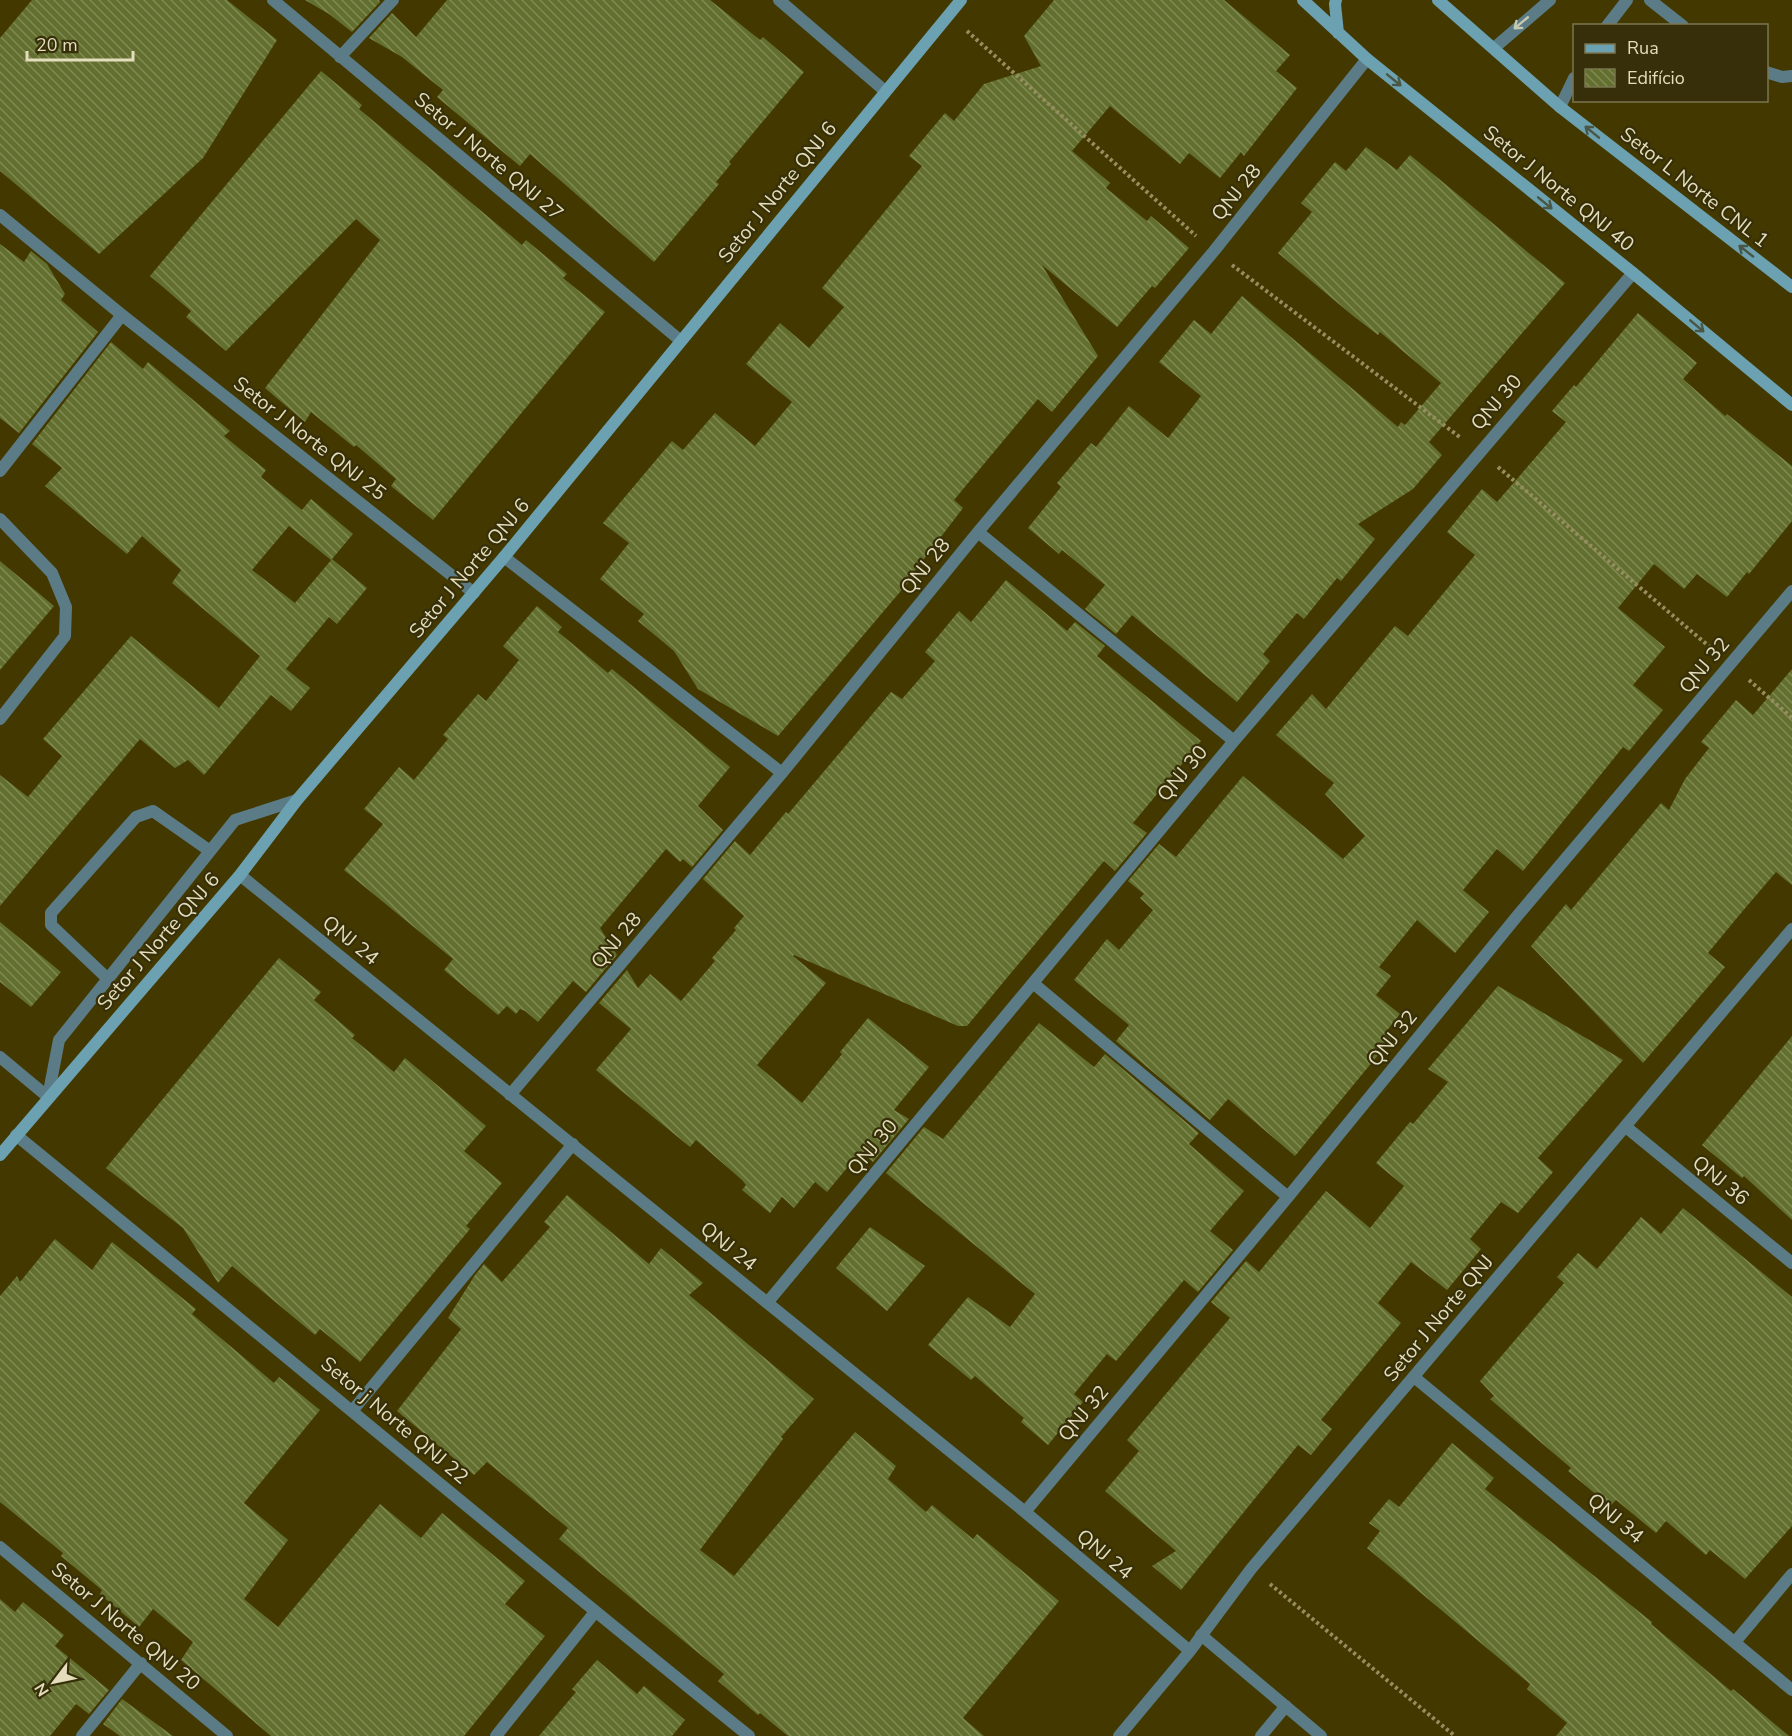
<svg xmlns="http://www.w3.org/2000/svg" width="1792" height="1736" viewBox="0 0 1792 1736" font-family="'Nunito Sans',sans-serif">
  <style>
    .building { fill: url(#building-back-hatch); fill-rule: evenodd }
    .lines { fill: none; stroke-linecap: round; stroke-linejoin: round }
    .path { stroke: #968e61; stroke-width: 4; stroke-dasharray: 3 3; stroke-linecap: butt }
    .lane { stroke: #5b7c86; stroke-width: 12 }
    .street { stroke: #5b7c86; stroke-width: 12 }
    .secondary { stroke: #6ba1b1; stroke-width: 12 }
    .oneway { stroke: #c8cab0 }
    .oneway2 { stroke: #495744 }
    .labels { text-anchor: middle; stroke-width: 4.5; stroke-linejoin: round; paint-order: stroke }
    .street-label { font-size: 20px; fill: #e3ddbb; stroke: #362f09 }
  </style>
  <defs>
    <pattern id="building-back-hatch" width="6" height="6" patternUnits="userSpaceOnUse" patternTransform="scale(1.5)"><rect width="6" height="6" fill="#626f2e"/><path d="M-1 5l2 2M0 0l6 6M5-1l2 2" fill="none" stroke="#808a54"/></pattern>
  </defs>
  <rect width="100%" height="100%" fill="#433900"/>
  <path class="building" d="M 32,0 L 227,0 L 277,40 L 203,158 L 99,254 L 0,171 L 0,38 Z
    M 305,0 L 379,0 L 380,2 L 352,32 L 329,14 Z
    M 447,0 L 710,0 L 760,40 L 763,37 L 804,72 L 729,162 L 731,164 L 716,182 L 719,184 L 654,262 L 530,154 L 520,166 L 437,97 L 443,90 L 402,57 L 369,38 L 392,13 L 416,37 Z
    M 1054,0 L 1224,0 L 1290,55 L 1276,71 L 1297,88 L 1244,156 L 1241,152 L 1220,178 L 1189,153 L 1180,164 L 1110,106 L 1072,151 L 1110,183 L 1106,188 L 1147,221 L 1151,216 L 1189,248 L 1155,288 L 1152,286 L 1117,327 L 1042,265 L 1098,356 L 1052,412 L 1038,399 L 954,500 L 963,508 L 914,572 L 916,573 L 778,736 L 698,689 L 674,651 L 638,621 L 644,614 L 600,579 L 629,543 L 603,523 L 672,441 L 683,450 L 715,413 L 755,446 L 792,402 L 746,364 L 780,323 L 809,348 L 844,307 L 822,288 L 922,166 L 909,156 L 945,113 L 954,121 L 984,84 L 1041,66 L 1024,36 Z
    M 321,71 L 362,105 L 359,109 L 522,245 L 526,240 L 567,274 L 563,278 L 605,312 L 433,520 L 391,486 L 396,479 L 356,445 L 354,447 L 311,412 L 305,422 L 265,388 L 380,240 L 356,219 L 226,351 L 186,317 L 191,311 L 150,276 Z
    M 1366,147 L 1397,170 L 1410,155 L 1565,283 L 1429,442 L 1442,455 L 1413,489 L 1358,524 L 1375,539 L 1341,581 L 1337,578 L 1304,619 L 1297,613 L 1263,654 L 1270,661 L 1237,702 L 1132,615 L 1116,634 L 1085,609 L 1105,585 L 1062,550 L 1059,554 L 1028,528 L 1061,487 L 1057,483 L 1091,443 L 1096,447 L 1129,406 L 1168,438 L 1201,396 L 1159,362 L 1194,320 L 1211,334 L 1242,296 L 1398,427 L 1401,422 L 1405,425 L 1441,383 L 1380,332 L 1378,335 L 1352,315 L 1278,253 L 1312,212 L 1301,203 L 1335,162 L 1346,171 Z
    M 0,244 L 24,262 L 31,251 L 47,264 L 65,294 L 61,300 L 98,332 L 19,433 L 0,418 Z
    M 1638,313 L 1697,363 L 1683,379 L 1725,416 L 1727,414 L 1792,466 L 1792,521 L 1749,574 L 1747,572 L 1727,597 L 1697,574 L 1684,589 L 1654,564 L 1618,608 L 1665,647 L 1633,685 L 1663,710 L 1629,751 L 1623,747 L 1523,871 L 1497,849 L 1463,890 L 1489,912 L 1455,953 L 1417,920 L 1379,967 L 1391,976 L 1376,995 L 1400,1014 L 1385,1033 L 1392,1038 L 1295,1156 L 1228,1099 L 1210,1120 L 1116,1041 L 1129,1025 L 1074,980 L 1107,939 L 1119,950 L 1153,910 L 1140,898 L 1144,894 L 1128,881 L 1159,844 L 1176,857 L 1243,776 L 1343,859 L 1365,836 L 1325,794 L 1334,783 L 1276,735 L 1312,694 L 1326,709 L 1395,626 L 1408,636 L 1475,555 L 1447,532 L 1482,489 L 1497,502 L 1566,422 L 1552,411 L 1574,385 L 1576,387 Z
    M 111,342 L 143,369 L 148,362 L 230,431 L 224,436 L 266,470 L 261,477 L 302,510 L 311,499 L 353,534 L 332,559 L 367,588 L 337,624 L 329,617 L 286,669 L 310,688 L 291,711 L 271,695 L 204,775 L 188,760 L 175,768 L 140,739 L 0,906 L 0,775 L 28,797 L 62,756 L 43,739 L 131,636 L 219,708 L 260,656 L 172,583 L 181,570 L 142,536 L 127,554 L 45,486 L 62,468 L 32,444 ZM 289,526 L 331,560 L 332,559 L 295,603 L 252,570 Z
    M 0,561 L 54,606 L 0,670 Z
    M 1006,580 L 1067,631 L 1075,622 L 1105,646 L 1097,656 L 1201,741 L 1133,823 L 1147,833 L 1115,871 L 1104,861 L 967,1026 L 958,1026 L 794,955 L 793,956 L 826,983 L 757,1065 L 802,1103 L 842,1054 L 840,1052 L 868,1018 L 929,1067 L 894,1110 L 909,1119 L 873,1162 L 861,1151 L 827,1192 L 815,1182 L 794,1208 L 782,1197 L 770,1213 L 742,1190 L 746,1185 L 742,1180 L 696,1140 L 690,1147 L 596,1070 L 631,1029 L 599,1003 L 627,970 L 638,988 L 650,974 L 681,1001 L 715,961 L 712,958 L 736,930 L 734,928 L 744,916 L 703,879 L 735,841 L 750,855 L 786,812 L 788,814 L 891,692 L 902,699 L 935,661 L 925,652 L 959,611 L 971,622 Z
    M 537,606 L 562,627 L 558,632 L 608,673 L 612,669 L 730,767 L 698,806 L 723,830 L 692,867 L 683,859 L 680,862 L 666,849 L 600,928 L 617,955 L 586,992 L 573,981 L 538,1022 L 525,1011 L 520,1009 L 516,1014 L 507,1006 L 498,1015 L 444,970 L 453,959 L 344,870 L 383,824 L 364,809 L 399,767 L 414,780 L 448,739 L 443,735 L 478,694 L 486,701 L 519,660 L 503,646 Z
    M 1792,669 L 1792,885 L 1776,872 L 1741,913 L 1708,953 L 1725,967 L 1643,1063 L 1531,946 L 1566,904 L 1571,910 L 1661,803 L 1669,810 L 1685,779 L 1709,748 L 1701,742 L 1736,700 L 1753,715 Z
    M 0,922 L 61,972 L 31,1007 L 0,982 Z
    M 279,958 L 321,992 L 314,1000 L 355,1035 L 352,1038 L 394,1072 L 405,1058 L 486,1126 L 464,1151 L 502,1183 L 466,1226 L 470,1229 L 360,1362 L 320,1329 L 315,1335 L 232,1266 L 218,1283 L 183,1228 L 106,1168 Z
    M 1498,986 L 1623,1060 L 1538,1158 L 1553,1172 L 1518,1213 L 1501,1202 L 1470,1239 L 1481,1249 L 1447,1290 L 1411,1262 L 1378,1303 L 1401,1323 L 1321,1420 L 1332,1429 L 1311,1455 L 1298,1445 L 1181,1590 L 1152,1566 L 1176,1551 L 1105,1491 L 1139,1451 L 1127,1440 L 1230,1318 L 1211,1302 L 1246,1261 L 1259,1272 L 1326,1191 L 1370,1228 L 1404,1186 L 1376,1163 L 1410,1122 L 1413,1124 L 1448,1082 L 1428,1069 Z
    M 1039,1023 L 1094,1067 L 1105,1054 L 1199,1133 L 1189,1144 L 1244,1191 L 1210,1231 L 1233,1250 L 1198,1292 L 1184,1280 L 1116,1361 L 1107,1354 L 1074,1394 L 1083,1402 L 1048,1445 L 1021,1422 L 1024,1418 L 975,1376 L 971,1380 L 928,1345 L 968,1297 L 1010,1327 L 1035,1294 L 886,1173 L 924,1127 L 943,1139 Z
    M 1792,1036 L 1792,1220 L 1744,1176 L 1742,1178 L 1702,1145 Z
    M 567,1195 L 649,1264 L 661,1248 L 703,1283 L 689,1295 L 814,1399 L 781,1437 L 783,1439 L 700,1550 L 734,1576 L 855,1432 L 896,1466 L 888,1479 L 926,1512 L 932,1505 L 973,1539 L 977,1534 L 1059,1601 L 963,1718 L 984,1736 L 788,1736 L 760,1713 L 758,1715 L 718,1681 L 724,1674 L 559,1539 L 568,1528 L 487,1462 L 474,1475 L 397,1411 L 461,1329 L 448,1318 L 475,1275 L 484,1264 L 502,1282 L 550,1227 L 544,1222 Z
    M 1683,1208 L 1792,1297 L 1792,1526 L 1745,1579 L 1710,1550 L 1706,1555 L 1666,1521 L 1656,1533 L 1616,1500 L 1610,1506 L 1568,1471 L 1571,1468 L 1490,1399 L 1494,1396 L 1480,1381 L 1564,1283 L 1557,1277 L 1578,1253 L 1597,1269 L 1641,1217 L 1661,1234 Z
    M 870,1227 L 925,1266 L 887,1311 L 836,1268 Z
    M 55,1239 L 92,1270 L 112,1242 L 196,1309 L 192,1314 L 274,1383 L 279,1377 L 320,1410 L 244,1503 L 288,1540 L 244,1599 L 278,1627 L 380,1504 L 421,1538 L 442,1513 L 525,1581 L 505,1604 L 545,1636 L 464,1736 L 271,1736 L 181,1660 L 193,1642 L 153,1609 L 139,1627 L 100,1594 L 102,1590 L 61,1556 L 63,1553 L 0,1502 L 0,1296 L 17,1276 L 20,1282 Z
    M 1452,1443 L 1494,1478 L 1485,1489 L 1652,1622 L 1651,1624 L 1731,1691 L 1733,1689 L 1789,1736 L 1556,1736 L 1567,1723 L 1527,1689 L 1530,1684 L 1367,1548 L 1380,1531 L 1369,1523 L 1389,1499 L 1399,1507 Z
    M 0,1599 L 15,1612 L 23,1602 L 64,1635 L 55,1646 L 109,1690 L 89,1714 L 76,1704 L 50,1736 L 0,1736 Z
    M 597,1660 L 637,1694 L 644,1686 L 685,1720 L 672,1736 L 539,1736 L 576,1692 L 572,1689 Z
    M 122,1699 L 173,1736 L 120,1736 L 103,1724 Z"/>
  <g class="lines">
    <path class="path" d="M 967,31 L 1196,236
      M 1232,265 L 1461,438
      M 1498,467 L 1711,648
      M 1749,680 L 1792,718
      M 1270,1584 L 1455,1736"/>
    <path class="lane" d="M 1650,0 L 1683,26
      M 1607,26 L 1627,0
      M 1494,48 L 1550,0
      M 1766,72 L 1782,77 L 1792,76
      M 1560,107 L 1574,78
      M 0,519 L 52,573 L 66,607 L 65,636 L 0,719
      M 108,979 L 51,925 L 51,913 L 136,817 L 153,811 L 210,851
      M 48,1097 L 59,1040 L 235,820 L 297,800
      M 1201,1635 L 1321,1736
      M 1261,1736 L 1286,1706"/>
    <path class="street" d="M 273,0 L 681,341
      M 779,0 L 885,91
      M 340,57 L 393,0
      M 0,215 L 122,315 L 474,593
      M 0,471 L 122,315
      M 978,532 L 1234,741
      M 504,557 L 782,773
      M 240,875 L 1025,1512 L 1190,1651
      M 1033,983 L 1288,1197
      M 0,1057 L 48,1097
      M 510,1095 L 782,773 L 978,532 L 1214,251 L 1367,59
      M 1626,1127 L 1792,1263
      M 16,1135 C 261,1335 503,1538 749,1736
      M 767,1303 L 1234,741 L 1633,273
      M 1414,1377 L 1792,1690
      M 353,1410 L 573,1144
      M 1025,1512 L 1288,1197 L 1518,915 L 1792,591
      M 0,1547 L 227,1736
      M 1735,1642 L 1792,1574
      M 82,1736 L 141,1663
      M 496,1736 L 595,1612
      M 1119,1736 L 1190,1651 L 1251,1569 L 1792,929"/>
    <path class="secondary" d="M 1303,0 L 1367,59 L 1633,273 L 1792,405
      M 1336,0 L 1335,4 L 1338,33
      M 1438,0 L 1560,107 L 1792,287
      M 0,1155 L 240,875 L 297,800 L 504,557 L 961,0"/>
  </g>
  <defs><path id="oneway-shaft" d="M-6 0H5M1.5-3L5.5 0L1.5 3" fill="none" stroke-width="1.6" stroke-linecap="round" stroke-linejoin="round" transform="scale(1.5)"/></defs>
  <use class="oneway" href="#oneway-shaft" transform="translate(1521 23) rotate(140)"/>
  <g class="oneway2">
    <use href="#oneway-shaft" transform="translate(1394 80) rotate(39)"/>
    <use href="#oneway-shaft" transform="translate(1592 132) rotate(-141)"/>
    <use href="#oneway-shaft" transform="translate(1545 203) rotate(39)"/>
    <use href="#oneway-shaft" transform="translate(1746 251) rotate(-142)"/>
    <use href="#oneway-shaft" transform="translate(1697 326) rotate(40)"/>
  </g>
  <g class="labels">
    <g class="street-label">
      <text transform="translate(489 156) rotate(40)" y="7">Setor J Norte QNJ 27</text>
      <text transform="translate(1695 187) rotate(38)" y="7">Setor L Norte CNL 1</text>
      <text transform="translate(1559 188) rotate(39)" y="7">Setor J Norte QNJ 40</text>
      <text transform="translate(777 192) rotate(-51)" y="7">Setor J Norte QNJ 6</text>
      <text transform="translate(1236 192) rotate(-51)" y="7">QNJ 28</text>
      <text transform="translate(1496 402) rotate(-49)" y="7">QNJ 30</text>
      <text transform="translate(310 438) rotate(38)" y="7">Setor J Norte QNJ 25</text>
      <text transform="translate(925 566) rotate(-51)" y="7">QNJ 28</text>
      <text transform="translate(469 568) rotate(-50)" y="7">Setor J Norte QNJ 6</text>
      <text transform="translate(1704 665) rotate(-50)" y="7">QNJ 32</text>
      <text transform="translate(1182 773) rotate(-50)" y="7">QNJ 30</text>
      <text transform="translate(351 940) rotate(39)" y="7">QNJ 24</text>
      <text transform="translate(616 940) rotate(-50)" y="7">QNJ 28</text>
      <text transform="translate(158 941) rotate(-49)" y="7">Setor J Norte QNJ 6</text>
      <text transform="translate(1392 1038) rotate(-51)" y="7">QNJ 32</text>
      <text transform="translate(872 1147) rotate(-50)" y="7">QNJ 30</text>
      <text transform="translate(1721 1180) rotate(39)" y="7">QNJ 36</text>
      <text transform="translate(729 1246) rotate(39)" y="7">QNJ 24</text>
      <text transform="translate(1438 1318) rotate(-50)" y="7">Setor J Norte QNJ</text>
      <text transform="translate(1083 1413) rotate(-50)" y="7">QNJ 32</text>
      <text transform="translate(395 1420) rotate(40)" y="7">Setor j Norte QNJ 22</text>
      <text transform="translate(1616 1518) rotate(40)" y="7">QNJ 34</text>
      <text transform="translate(1105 1554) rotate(40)" y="7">QNJ 24</text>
      <text transform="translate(126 1626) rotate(40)" y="7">Setor J Norte QNJ 20</text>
    </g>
  </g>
  <rect x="1573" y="24" width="195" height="78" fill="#362f09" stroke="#7b7550" stroke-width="1.5"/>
  <rect x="1585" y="44" width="30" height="9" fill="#6ba1b1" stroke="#7b7550" stroke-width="1.5"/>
  <text x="1627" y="54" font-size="18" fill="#e3ddbb">Rua</text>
  <rect x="1585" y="69" width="30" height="18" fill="url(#building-back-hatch)" stroke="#7b7550" stroke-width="1.5"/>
  <text x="1627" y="84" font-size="18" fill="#e3ddbb">Edifício</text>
  <g transform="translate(54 1682) rotate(238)" stroke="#362f09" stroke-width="4.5" paint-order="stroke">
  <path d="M0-4.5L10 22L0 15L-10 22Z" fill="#e3ddbb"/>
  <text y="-9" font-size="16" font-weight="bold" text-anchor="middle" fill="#e3ddbb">N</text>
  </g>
  <path d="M27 51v9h106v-9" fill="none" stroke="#e3ddbb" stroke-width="3"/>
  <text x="36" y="51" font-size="18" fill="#e3ddbb" stroke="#362f09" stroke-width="4.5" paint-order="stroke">20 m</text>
</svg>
